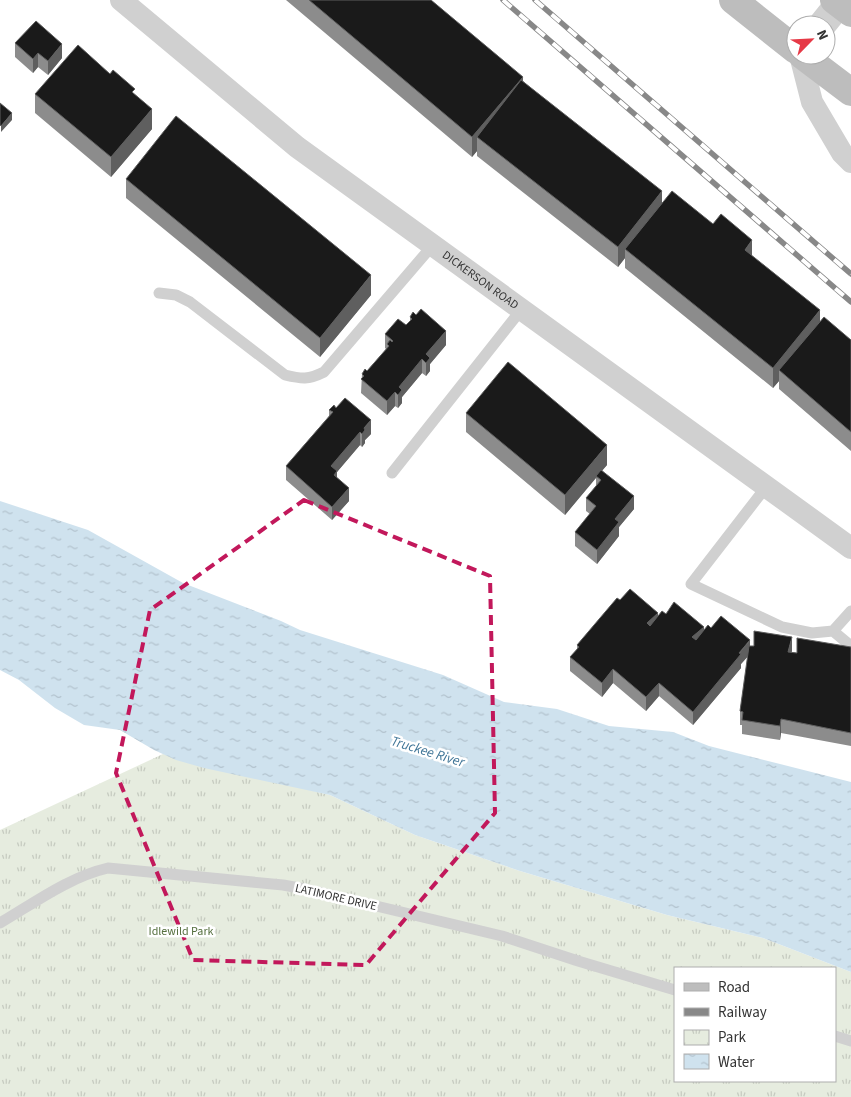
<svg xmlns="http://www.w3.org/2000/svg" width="851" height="1097" viewBox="0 0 851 1097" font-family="'Source Sans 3',sans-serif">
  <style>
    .park { fill: url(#park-tufts); fill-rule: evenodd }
    .water { fill: url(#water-ripples) }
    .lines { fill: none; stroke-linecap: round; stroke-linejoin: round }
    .service { stroke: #d0d0d0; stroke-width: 11 }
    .minor { stroke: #d0d0d0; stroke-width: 22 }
    .tertiary { stroke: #d0d0d0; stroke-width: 28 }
    .secondary { stroke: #bdbdbd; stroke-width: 28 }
    .rail-casing { stroke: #888; stroke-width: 5.5 }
    .rail { stroke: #fff; stroke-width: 4; stroke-dasharray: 11; stroke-linecap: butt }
    .wall { fill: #8c8c8c }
    .shaded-wall { fill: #5f5f5f }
    .building { fill: #1a1a1a; stroke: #5f5f5f }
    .marked { fill: none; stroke: #c2185b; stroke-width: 4; stroke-dasharray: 10 6; stroke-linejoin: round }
    .labels { text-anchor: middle; stroke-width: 5; stroke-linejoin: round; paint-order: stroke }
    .street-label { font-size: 12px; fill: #333; stroke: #fff }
    .park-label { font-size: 12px; fill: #56703f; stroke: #fff }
    .water-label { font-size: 14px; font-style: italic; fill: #3f7597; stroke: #fff }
  </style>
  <defs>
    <pattern id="park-tufts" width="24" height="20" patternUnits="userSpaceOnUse" patternTransform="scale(1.25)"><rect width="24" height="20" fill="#e6ecdf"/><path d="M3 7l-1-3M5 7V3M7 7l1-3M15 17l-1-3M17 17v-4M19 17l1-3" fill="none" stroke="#c6cbc0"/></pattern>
    <pattern id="water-ripples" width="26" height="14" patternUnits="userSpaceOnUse" patternTransform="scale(1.25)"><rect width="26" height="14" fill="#cfe2ee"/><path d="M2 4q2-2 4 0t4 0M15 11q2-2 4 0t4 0" fill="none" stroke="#b2c2cd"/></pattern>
  </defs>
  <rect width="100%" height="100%" fill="#fff"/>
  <path class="park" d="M 163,754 L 330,795 L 415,835 L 520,871 L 667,915 L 763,938 L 851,972 L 851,1097 L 0,1097 L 0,830 ZM 675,968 L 835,968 L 835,1081 L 675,1081 Z"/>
  <path class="water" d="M 0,501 L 88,530 L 183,583 L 281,621 L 300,630 L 443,675 L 504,702 L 557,709 L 609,726 L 673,732 L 709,746 L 851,782 L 851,972 L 763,938 L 667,915 L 520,871 L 415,835 L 330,795 L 204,768 L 176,760 L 154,750 L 120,730 L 84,725 L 55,708 L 19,680 L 0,670 Z"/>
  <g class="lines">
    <path class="service" d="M 159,293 L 176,295 L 190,302 L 285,375 C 302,379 308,380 324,372 L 432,246
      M 392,473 L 521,310
      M 766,487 L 691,584 L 782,627 L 812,633 L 833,631 L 851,611
      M 833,631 L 851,646
      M 0,923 C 34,903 69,877 108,868 L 283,885 L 305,889 L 502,936 L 578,961 L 675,990
      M 835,1036 L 851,1041"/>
    <g class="minor">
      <path id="s1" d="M 121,0 L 297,147 L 851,548"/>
      <path d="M 800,55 L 812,102 L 842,153 L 851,162"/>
    </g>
    <path class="tertiary" d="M 822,25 L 842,0"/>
    <path class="secondary" d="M 733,0 L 796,50
      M 834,0 L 851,13
      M 802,55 L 851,92"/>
    <defs>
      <path id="rail" d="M 503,0 L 851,302
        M 535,0 L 851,274"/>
    </defs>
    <use href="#rail" class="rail-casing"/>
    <use href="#rail" class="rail"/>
  </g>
  <path class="wall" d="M 286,0 L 431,0 L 523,81 L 662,202 L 752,256 L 820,322 L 851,340 L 851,451 L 779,389 L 779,381 L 773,388 L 625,268 L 625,258 L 618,267 L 477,156 L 477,151 L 472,157 Z
    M 15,43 L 62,58 L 48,75 L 38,67 L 33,73 L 15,57 Z
    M 35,94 L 135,95 L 152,129 L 111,177 L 35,113 Z
    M 126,179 L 371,295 L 320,357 L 126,198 Z
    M 410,317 L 446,345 L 430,364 L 430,371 L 426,376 L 422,373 L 402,397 L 402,403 L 398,408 L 395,406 L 387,415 L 361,393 L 362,374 L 367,371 L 386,349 L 385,348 L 385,334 L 406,325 L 410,321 Z
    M 329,410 L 371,434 L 365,440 L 365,443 L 362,447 L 360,445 L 337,472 L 337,478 L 349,501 L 332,520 L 286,480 L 286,466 L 329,416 Z
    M 466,413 L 607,465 L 602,470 L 634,509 L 619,527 L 619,536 L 597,564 L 575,546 L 575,532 L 590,514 L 586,511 L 586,498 L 596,486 L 596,477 L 565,515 L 466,432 Z
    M 620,600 L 658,616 L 666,614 L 704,630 L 711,628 L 750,646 L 792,651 L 791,652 L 797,653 L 851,647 L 851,746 L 781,733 L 780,740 L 742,734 L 742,725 L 740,725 L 740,711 L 748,656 L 741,664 L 741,668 L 693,725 L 659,696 L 646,711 L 613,683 L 602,697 L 570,671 L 570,657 L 577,650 L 577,645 Z"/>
  <path class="shaded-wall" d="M 62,44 L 62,58 L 48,75 L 48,61 Z
    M 38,53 L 38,67 L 33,73 L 33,59 Z
    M 523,77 L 523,97 L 477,137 L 477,151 L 472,157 L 472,137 Z
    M 152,109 L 152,129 L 111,177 L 111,157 Z
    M 12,113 L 12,120 L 1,132 L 1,126 Z
    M 662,191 L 662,210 L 625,249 L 625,258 L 618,267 L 618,247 Z
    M 752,240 L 752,260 L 745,250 Z
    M 371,275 L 371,295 L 320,357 L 320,338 Z
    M 820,310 L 820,330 L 779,370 L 779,381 L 773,388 L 773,368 Z
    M 446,331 L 446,345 L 430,364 L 430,371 L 426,376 L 426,354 Z
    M 422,359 L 422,373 L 402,397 L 402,403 L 398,408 L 398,395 L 399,387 Z
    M 395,392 L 395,406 L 387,415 L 387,401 Z
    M 371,420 L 371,434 L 365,440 L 365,443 L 362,447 L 362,434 L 364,428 Z
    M 360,432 L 360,445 L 337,472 L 337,485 L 331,466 Z
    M 607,445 L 607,465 L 565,515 L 565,495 Z
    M 349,488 L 349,501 L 332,520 L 332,507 Z
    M 634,496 L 634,509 L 619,527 L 619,536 L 597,564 L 597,550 L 615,519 Z
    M 658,613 L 658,626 L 647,636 L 647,623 Z
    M 704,627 L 704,641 L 692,650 L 692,637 Z
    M 792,637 L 792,651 L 788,665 L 788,652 Z
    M 750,640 L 750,654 L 741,664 L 741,668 L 693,725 L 693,712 Z
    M 613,669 L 613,683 L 602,697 L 602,683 Z
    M 659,683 L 659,696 L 646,711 L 646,697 Z
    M 781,719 L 781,733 L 780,740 L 780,726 Z"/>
  <path class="building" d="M 309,0 L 431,0 L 523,77 L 472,137 Z
    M 36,21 L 62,44 L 48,61 L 38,53 L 33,59 L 15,43 Z
    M 78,45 L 110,74 L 113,70 L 135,89 L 132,92 L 152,109 L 111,157 L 35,94 Z
    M 521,80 L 662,191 L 618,247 L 477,137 Z
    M 0,103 L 12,113 L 1,126 L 0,125 Z
    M 176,116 L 371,275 L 320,338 L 126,179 Z
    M 672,191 L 713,224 L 721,214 L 752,240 L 745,250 L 820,310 L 773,368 L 625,249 Z
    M 421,309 L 446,331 L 426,354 L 430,358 L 426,363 L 422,359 L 399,387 L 402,390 L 398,395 L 395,392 L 387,401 L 361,379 L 364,376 L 362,374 L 365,369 L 367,371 L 389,346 L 387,344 L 390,340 L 392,342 L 393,341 L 385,334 L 398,319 L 406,325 L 412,319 L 410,317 L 413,312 L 416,315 Z
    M 824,317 L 851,340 L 851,432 L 779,370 Z
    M 508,362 L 607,445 L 565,495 L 466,413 Z
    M 345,398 L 371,420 L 364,428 L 365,430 L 362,434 L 360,432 L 331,466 L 337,471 L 334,475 L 349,488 L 332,507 L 286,466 L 333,412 L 329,410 L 334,405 L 336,408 Z
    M 601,470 L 634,496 L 615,519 L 619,522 L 597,550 L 575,532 L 596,506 L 586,498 L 601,480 L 596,476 Z
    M 630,589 L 658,613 L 647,623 L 650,626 L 662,611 L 666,614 L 674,602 L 704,627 L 692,637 L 696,640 L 708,625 L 711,628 L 721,616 L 750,640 L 739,653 L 741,654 L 693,712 L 659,683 L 646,697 L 613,669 L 602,683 L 570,657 L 579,647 L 577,645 L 617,598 L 620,600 Z
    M 754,631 L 792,637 L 788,652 L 797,653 L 797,638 L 851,647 L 851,733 L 781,719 L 780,726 L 742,720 L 743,712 L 740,711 L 749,646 L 754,646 Z"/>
  <path class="marked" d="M 304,500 L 490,576 L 495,813 L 366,965 L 193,960 L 116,773 L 150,610 Z"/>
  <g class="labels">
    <g class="street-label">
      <text dy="4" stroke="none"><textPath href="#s1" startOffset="456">DICKERSON ROAD</textPath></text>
      <text transform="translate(336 897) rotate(13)" y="4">LATIMORE DRIVE</text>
    </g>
    <g class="park-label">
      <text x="181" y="935">Idlewild Park</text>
    </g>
    <g class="water-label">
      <text transform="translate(428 751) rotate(17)" y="5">Truckee River</text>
    </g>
  </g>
  <rect x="674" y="967" width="162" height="115" fill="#ffffff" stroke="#adadad"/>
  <rect x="684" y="983" width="25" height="8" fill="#bdbdbd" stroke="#adadad"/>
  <text x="718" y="992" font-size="15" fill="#333333">Road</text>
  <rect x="684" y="1008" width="25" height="8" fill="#888888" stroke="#adadad"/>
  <text x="718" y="1017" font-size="15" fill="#333333">Railway</text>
  <rect x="684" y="1030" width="25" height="15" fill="url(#park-tufts)" stroke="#adadad"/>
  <text x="718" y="1042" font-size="15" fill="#333333">Park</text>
  <rect x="684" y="1054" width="25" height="15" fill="url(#water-ripples)" stroke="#adadad"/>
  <text x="718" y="1067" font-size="15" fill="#333333">Water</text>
  <g transform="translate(811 40) rotate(66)"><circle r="24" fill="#ffffff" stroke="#adadad"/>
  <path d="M0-4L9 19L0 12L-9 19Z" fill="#e63946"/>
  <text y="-8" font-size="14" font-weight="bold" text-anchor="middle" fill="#333333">N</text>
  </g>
</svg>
